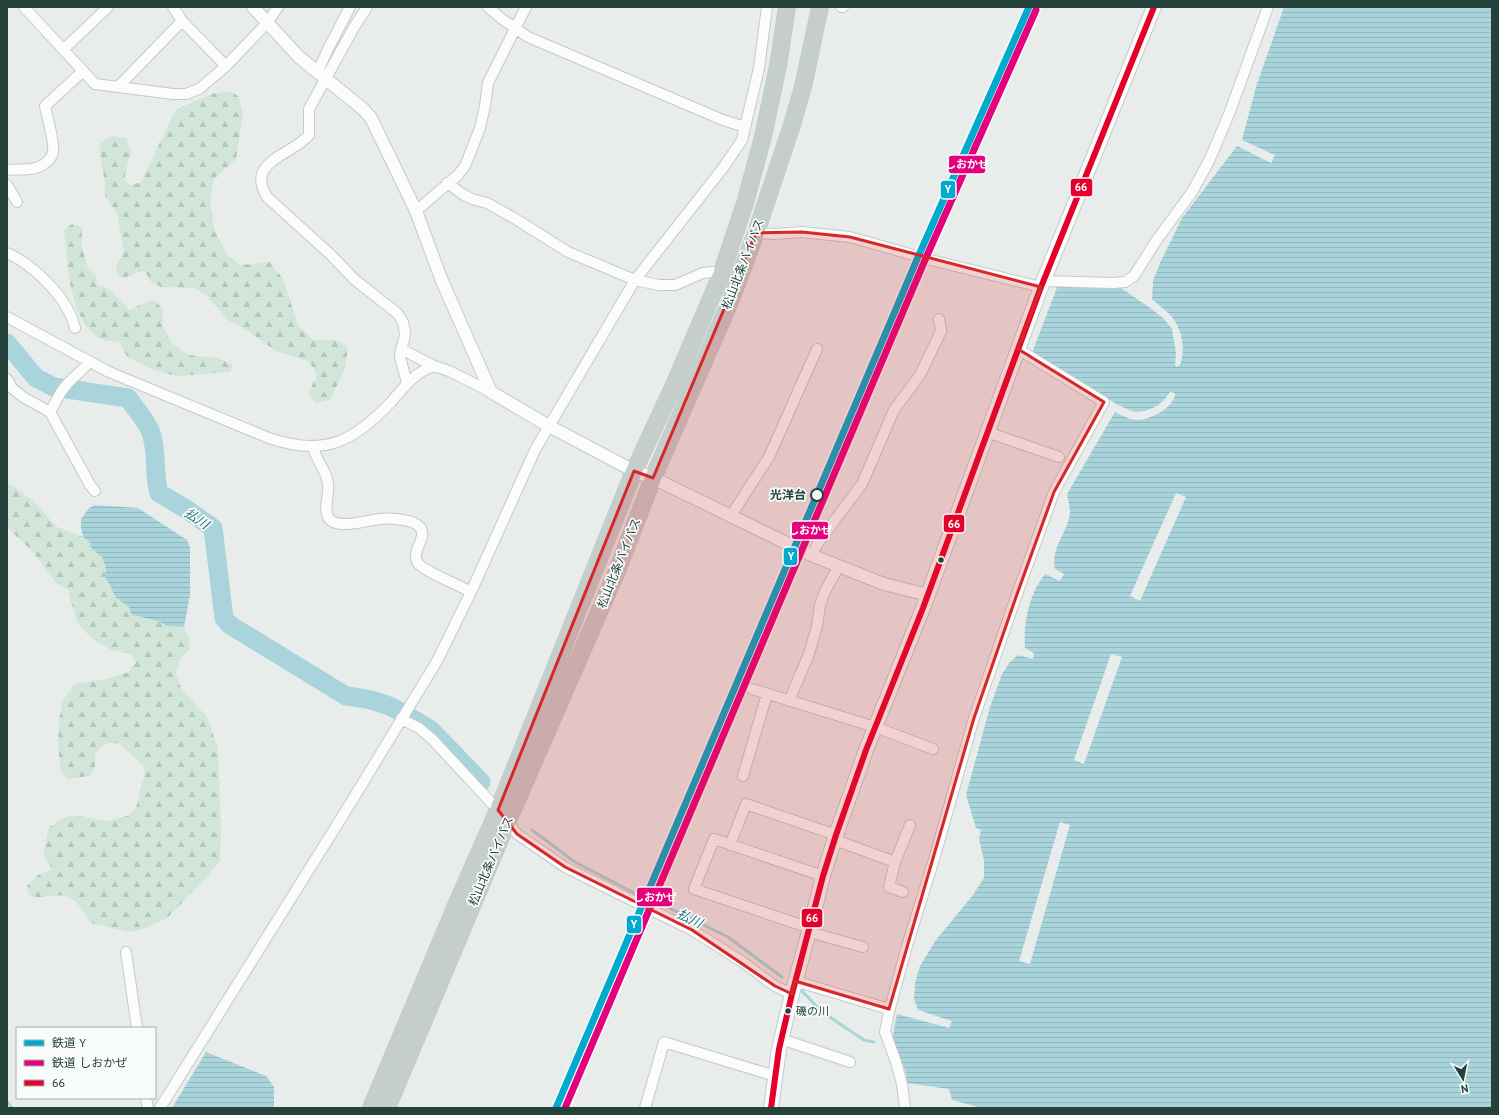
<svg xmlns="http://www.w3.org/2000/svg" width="1499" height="1115" viewBox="0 0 1499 1115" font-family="'PT Sans','Noto Sans JP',sans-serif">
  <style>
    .forest { fill: url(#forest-firs) }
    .water { fill: url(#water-rules) }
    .pier { fill: #e8edeb }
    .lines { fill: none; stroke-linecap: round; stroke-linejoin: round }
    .stream { stroke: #a9d4db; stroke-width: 3 }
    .river { stroke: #a9d4db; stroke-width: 19 }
    .minor-casing { stroke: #c5cac8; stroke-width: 12 }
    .tertiary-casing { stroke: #c5cac8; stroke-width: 14 }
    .secondary-casing { stroke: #c3cbc8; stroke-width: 16 }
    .trunk-casing { stroke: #c3ccc9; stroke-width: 18 }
    .minor { stroke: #fcfcfc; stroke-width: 10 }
    .tertiary { stroke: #fcfcfc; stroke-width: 12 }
    .secondary { stroke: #fcfcfc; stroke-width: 14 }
    .trunk { stroke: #c6cecc; stroke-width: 16 }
    .bus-1-casing { stroke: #f7fbf9; stroke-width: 9 }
    .bus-1 { stroke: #e4002b; stroke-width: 6 }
    .rail-1-casing { stroke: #f7fbf9; stroke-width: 10 }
    .rail-2-casing { stroke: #f7fbf9; stroke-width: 10 }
    .rail-1 { stroke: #00a9ce; stroke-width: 7 }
    .rail-2 { stroke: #e5007d; stroke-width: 7 }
    .marked { fill: #d62828; fill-opacity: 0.2; stroke: #d62828; stroke-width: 3; stroke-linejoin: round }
    .stop-dot { fill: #f7fbf9; stroke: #24423a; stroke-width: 2 }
    .bus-dot { fill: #24423a; stroke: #f7fbf9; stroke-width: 1.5 }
    .labels { text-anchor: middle; stroke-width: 3.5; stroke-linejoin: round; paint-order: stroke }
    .bus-label { font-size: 11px; fill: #24423a; stroke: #f7fbf9; text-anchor: start }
    .street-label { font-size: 12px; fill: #24423a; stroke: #f7fbf9 }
    .stop-label { font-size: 12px; font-weight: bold; fill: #24423a; stroke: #f7fbf9; text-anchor: end }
    .water-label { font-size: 13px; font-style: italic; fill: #1c6f80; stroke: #f7fbf9 }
    .line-badge { stroke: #f7fbf9; stroke-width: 1.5 }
    .badge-label { font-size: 11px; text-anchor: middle; font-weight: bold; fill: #fff }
  </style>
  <defs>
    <pattern id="forest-firs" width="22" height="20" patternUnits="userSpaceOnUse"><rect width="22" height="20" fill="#d1e6d8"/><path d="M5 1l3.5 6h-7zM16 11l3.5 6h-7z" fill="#b3c6ba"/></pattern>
    <pattern id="water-rules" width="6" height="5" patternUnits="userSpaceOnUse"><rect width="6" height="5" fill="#a9d4db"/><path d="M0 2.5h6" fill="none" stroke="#91b7bd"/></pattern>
  </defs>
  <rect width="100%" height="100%" fill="#e8edeb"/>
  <path class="forest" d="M 229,91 L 238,96 L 243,113 L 236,159 L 214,179 L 210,200 L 214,229 L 227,255 L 241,265 L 270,262 L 283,279 L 298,325 L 313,340 L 336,340 L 348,347 L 345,369 L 330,400 L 316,403 L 309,394 L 313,383 L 317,377 L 314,369 L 308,361 L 276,351 L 249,332 L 226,319 L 209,298 L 195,288 L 161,287 L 151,282 L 145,271 C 135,272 130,278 121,277 L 116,270 L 119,260 L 124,252 L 117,214 L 105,195 L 105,182 L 99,149 L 101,143 L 112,136 L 126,138 L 131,152 L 125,174 L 125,181 L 131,185 L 141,182 L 170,121 L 177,109 L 212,94 Z
    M 72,224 L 82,227 L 82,246 L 87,266 L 96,275 L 97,285 L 108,289 L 130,310 L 144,303 L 155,300 L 163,310 L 162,325 L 172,343 L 188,355 L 218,358 L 233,365 L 230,372 L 176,376 L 151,369 L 127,356 L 119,342 C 113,341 105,341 100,339 C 68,319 68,264 64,230 Z
    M 10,484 L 32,500 L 57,527 L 83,537 L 91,543 L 93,549 L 102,557 L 106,569 L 106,579 L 111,587 L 115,597 L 129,607 L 132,615 L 158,621 L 167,626 L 184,627 L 189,639 L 190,649 L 181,657 L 176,674 L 181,688 L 207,717 L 218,748 L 221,827 L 220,861 L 204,880 L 167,918 L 154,924 L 143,929 L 130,932 L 91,923 C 79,906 74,892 51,896 C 42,897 37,898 29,895 L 27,886 L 38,875 L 51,870 L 50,864 L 43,856 L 49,827 L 62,819 L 72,815 L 108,821 L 130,815 L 136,808 L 139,796 L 140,789 L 145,774 L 143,765 C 125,752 116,729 95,754 L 95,767 L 89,776 L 67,779 L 61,772 L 58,745 L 59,721 L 63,700 L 75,684 L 106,679 L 128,672 L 136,663 L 132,654 L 111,650 L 91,638 L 77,622 L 68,590 L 56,583 L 32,551 L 7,527 L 7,485 Z"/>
  <path class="water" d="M 1284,7 L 1492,7 L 1492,1108 L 982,1108 L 952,1100 L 949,1089 L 907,1083 L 906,1072 L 892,1040 L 897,1014 L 949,1028 L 952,1021 L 918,1010 L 914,999 L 915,983 L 920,966 L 936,940 L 973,895 L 984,878 L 984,860 L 979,839 L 981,830 L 976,828 L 966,795 L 990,707 L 1002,674 L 1009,663 L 1018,655 L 1033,659 L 1034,653 L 1025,648 C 1023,623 1029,594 1045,574 L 1060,581 L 1064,574 L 1055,569 C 1050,549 1068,532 1070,513 C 1070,506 1068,500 1067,494 L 1115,412 C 1122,415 1131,421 1139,420 C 1152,419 1175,407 1175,393 L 1170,392 L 1165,399 L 1157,406 L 1145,411 L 1134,412 L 1118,405 L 1032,353 L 1058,285 L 1121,288 L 1153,310 L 1164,319 L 1172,329 L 1176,353 L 1175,365 L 1176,367 L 1180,365 C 1186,350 1182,328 1171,316 C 1166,310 1158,305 1152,299 L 1153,281 L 1160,263 L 1182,218 L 1237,146 L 1271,163 L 1275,155 L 1242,140 L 1256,87 Z
    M 95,505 L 138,508 L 187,540 L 190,547 L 190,595 L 184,627 L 167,626 L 158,621 L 132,615 L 129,607 L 115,597 L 111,587 L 106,579 L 106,569 L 102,557 L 92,549 L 91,543 L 83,537 L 81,528 L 81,519 L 89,508 Z
    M 206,1052 L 266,1076 L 274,1087 L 274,1108 L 172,1108 Z"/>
  <path class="pier" d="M 1176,493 L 1186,497 L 1140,601 L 1130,596 Z
    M 1111,654 L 1122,657 L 1084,764 L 1074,760 Z
    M 1060,822 L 1070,825 L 1030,964 L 1019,961 Z"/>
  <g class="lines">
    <path class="stream" d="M 532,830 L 575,862 L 642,897 L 661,904 L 728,937 L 782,977
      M 802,991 L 821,1011 L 846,1028 L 864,1040 L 874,1042
      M 7,1101 L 12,1108"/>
    <path class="river" d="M 7,343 L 36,378 L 54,387 L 128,398 C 135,408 148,423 151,433 C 158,452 153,473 159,493 L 186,509 L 213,528 L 224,618 L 230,625 L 346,696 C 366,698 384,702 401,712
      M 409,717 L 431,730 L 481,782"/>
    <defs>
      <path id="minor" d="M 24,7 L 95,84 L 173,94 L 186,94 L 199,89 L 226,66 L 267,23 L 278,7
        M 173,7 L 182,21 L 226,66
        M 367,7 L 353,29 L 309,109 L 309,135 C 291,156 245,161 267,197 L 331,255 L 355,280 L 397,313 L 403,322 L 405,333 L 404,340 L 401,349 L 434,366 L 449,371 L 491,392
        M 488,7 L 502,19 L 528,37 L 723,120 L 745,127
        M 841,7 L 843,7
        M 64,49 L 108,7
        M 317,73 L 329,47 L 350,7
        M 118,87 L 182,21
        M 7,170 C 14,169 22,170 29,169 C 38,169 51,162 53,152 C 55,143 47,117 45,106 L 83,71
        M 447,183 L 464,195 L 472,199 L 487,203 L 514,218 L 568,252 L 635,280 L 659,285 L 675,285 L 703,273 L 712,272 L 721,275
        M 7,185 L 17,202
        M 416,211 L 458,175 L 465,166 L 480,128 L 485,106 L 488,83 L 526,7
        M 756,233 L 775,234 L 802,232 L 850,237 L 931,260 L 1041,287
        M 7,253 C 34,265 68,298 75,328
        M 1044,281 L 1113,283 L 1125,282 L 1134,276 L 1156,241 L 1192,192 L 1209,161 L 1229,114 L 1268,7
        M 7,317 L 109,372 L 269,438 C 324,457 354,442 392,401 C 405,386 415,372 434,366
        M 401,349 L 400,357 L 407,383
        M 7,379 L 12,388 L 23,397 L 50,412 L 90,485 L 95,491
        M 50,412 L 61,392 L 68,383 L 90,362
        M 987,432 L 1059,457
        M 313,447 C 316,460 326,470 328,483 C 330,494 323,506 328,517 C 335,531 368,520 380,519 C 389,518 408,519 416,524 C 433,534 409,550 418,563 C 423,571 461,586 471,592
        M 730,517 L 769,457 L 817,349
        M 811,555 L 820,540 L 862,484 L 894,410 L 920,375 L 941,331 L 939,319
        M 752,689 L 875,727 L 933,749
        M 789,701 L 809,654 L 817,626 L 820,605 L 825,591 L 839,566
        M 401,719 L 419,728 L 432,739 L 498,810 L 517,834 L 565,867 L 692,930 L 741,961 L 775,986 L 792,994
        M 743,776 L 767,694
        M 835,840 L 895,862 L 910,825
        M 730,845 L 746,804 L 836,835
        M 895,862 L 889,887 L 903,892
        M 810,928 L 694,889 L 714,839 L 823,876
        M 809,932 L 863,947
        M 126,952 L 137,1028
        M 795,981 L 889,1009
        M 781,1039 L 850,1062
        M 146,1098 L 148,1108
        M 160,1108 L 350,804 L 437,661 L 471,592 L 535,450 L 635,280 L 723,168 L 742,140 L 759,68 L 767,7
        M 645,1108 L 664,1042 L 775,1076
        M 905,1108 L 902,1084 L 896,1062 L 885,1032 L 889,1012 L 907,946 L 935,856 L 974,718 L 1016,597 L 1054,492 L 1104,402 L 1018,349"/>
      <path id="tertiary" d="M 253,7 L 299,57 L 363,109 L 371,118 L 416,211 L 442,281 L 491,392 L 549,426 L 634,471 L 653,478 L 811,555 L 884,584 L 928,595"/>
      <path id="secondary" d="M 771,1108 L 779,1049 L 792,994 L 810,928 L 823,876 L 836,835 L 866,750 L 923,608 L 1041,287 L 1154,7"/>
      <path id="trunk" d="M 371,1108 L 457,903 L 498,810 L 634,471 L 674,385 L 721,275 L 745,203 L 763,137 L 778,66 L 787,7
        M 387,1108 L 507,823 L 617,571 L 653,478 L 730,302 L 756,233 L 791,128 L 803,87 L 820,7"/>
    </defs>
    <use href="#minor" class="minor-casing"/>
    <use href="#tertiary" class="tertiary-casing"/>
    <use href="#secondary" class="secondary-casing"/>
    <use href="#trunk" class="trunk-casing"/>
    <use href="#minor" class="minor"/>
    <use href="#tertiary" class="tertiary"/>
    <use href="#secondary" class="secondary"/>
    <use href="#trunk" class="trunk"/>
    <defs>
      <path id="bus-1" d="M 771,1108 L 779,1049 L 792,994 L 823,876 L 836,835 L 866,750 L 923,608 L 1041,287 L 1154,7"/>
    </defs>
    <use href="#bus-1" class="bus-1-casing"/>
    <use href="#bus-1" class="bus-1"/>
    <defs>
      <path id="rail-1" d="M 556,1108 L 918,257 L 1029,7"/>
      <path id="rail-2" d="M 565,1108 L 925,260 L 1036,10"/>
    </defs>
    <use href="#rail-1" class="rail-1-casing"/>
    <use href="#rail-2" class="rail-2-casing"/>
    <use href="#rail-1" class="rail-1"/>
    <use href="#rail-2" class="rail-2"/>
  </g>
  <path class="marked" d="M 802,232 L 850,237 L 1041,287 L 1018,349 L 1104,402 L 1054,492 L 1016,597 L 974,718 L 889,1009 L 795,981 L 792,994 L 775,986 L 692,930 L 565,867 L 517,834 L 498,810 L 634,471 L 653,478 L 756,233 Z"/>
  <circle class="stop-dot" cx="817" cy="495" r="6"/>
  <g class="bus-dot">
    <circle cx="941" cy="560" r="3.5"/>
    <circle cx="788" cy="1011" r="3.5"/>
  </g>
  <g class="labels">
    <g class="bus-label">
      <text x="796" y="1015">磯の川</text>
    </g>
    <g class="street-label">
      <text transform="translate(743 264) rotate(-69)" y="4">松山北条バイパス</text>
      <text transform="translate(619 563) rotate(-68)" y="4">松山北条バイパス</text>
      <text transform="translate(491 861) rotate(-67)" y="4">松山北条バイパス</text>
    </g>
    <g class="stop-label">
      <text x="806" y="499">光洋台</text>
    </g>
    <g class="water-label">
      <text transform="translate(197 518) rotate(34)" y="5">払川</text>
      <text transform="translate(690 918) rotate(26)" y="5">払川</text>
    </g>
  </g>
  <g class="line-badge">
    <rect x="948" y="155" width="38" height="19" rx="4" fill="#e5007d"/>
    <rect x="1070" y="178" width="23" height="19" rx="4" fill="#e4002b"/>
    <rect x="940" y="180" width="16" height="19" rx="4" fill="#00a9ce"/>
    <rect x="943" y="514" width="22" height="19" rx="4" fill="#e4002b"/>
    <rect x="791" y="521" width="38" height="19" rx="4" fill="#e5007d"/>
    <rect x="783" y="547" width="15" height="19" rx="4" fill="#00a9ce"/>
    <rect x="636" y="887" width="37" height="20" rx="4" fill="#e5007d"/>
    <rect x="801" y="908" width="22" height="20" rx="4" fill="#e4002b"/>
    <rect x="626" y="915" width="16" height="19" rx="4" fill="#00a9ce"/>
  </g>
  <g class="badge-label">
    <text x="967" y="168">しおかぜ</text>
    <text x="1081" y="191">66</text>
    <text x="948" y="193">Y</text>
    <text x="954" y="528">66</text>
    <text x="810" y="534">しおかぜ</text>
    <text x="791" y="560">Y</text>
    <text x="655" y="901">しおかぜ</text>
    <text x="812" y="922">66</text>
    <text x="634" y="928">Y</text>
  </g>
  <rect width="1499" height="1115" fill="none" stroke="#24423a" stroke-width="16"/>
  <rect x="16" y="1027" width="140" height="72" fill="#f7fbf9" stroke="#a3b1ad"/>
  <rect x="24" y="1040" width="20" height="6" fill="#00a9ce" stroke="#a3b1ad"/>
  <text x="52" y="1047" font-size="12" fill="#24423a">鉄道 Y</text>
  <rect x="24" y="1060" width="20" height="6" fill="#e5007d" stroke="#a3b1ad"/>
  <text x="52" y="1067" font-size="12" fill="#24423a">鉄道 しおかぜ</text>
  <rect x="24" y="1080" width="20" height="6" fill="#e4002b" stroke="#a3b1ad"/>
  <text x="52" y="1087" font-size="12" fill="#24423a">66</text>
  <g transform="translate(1463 1079) rotate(170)" stroke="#f7fbf9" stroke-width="3" paint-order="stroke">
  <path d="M0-3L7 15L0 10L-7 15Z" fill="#24423a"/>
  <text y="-6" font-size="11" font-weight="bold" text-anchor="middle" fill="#24423a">N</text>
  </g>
</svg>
